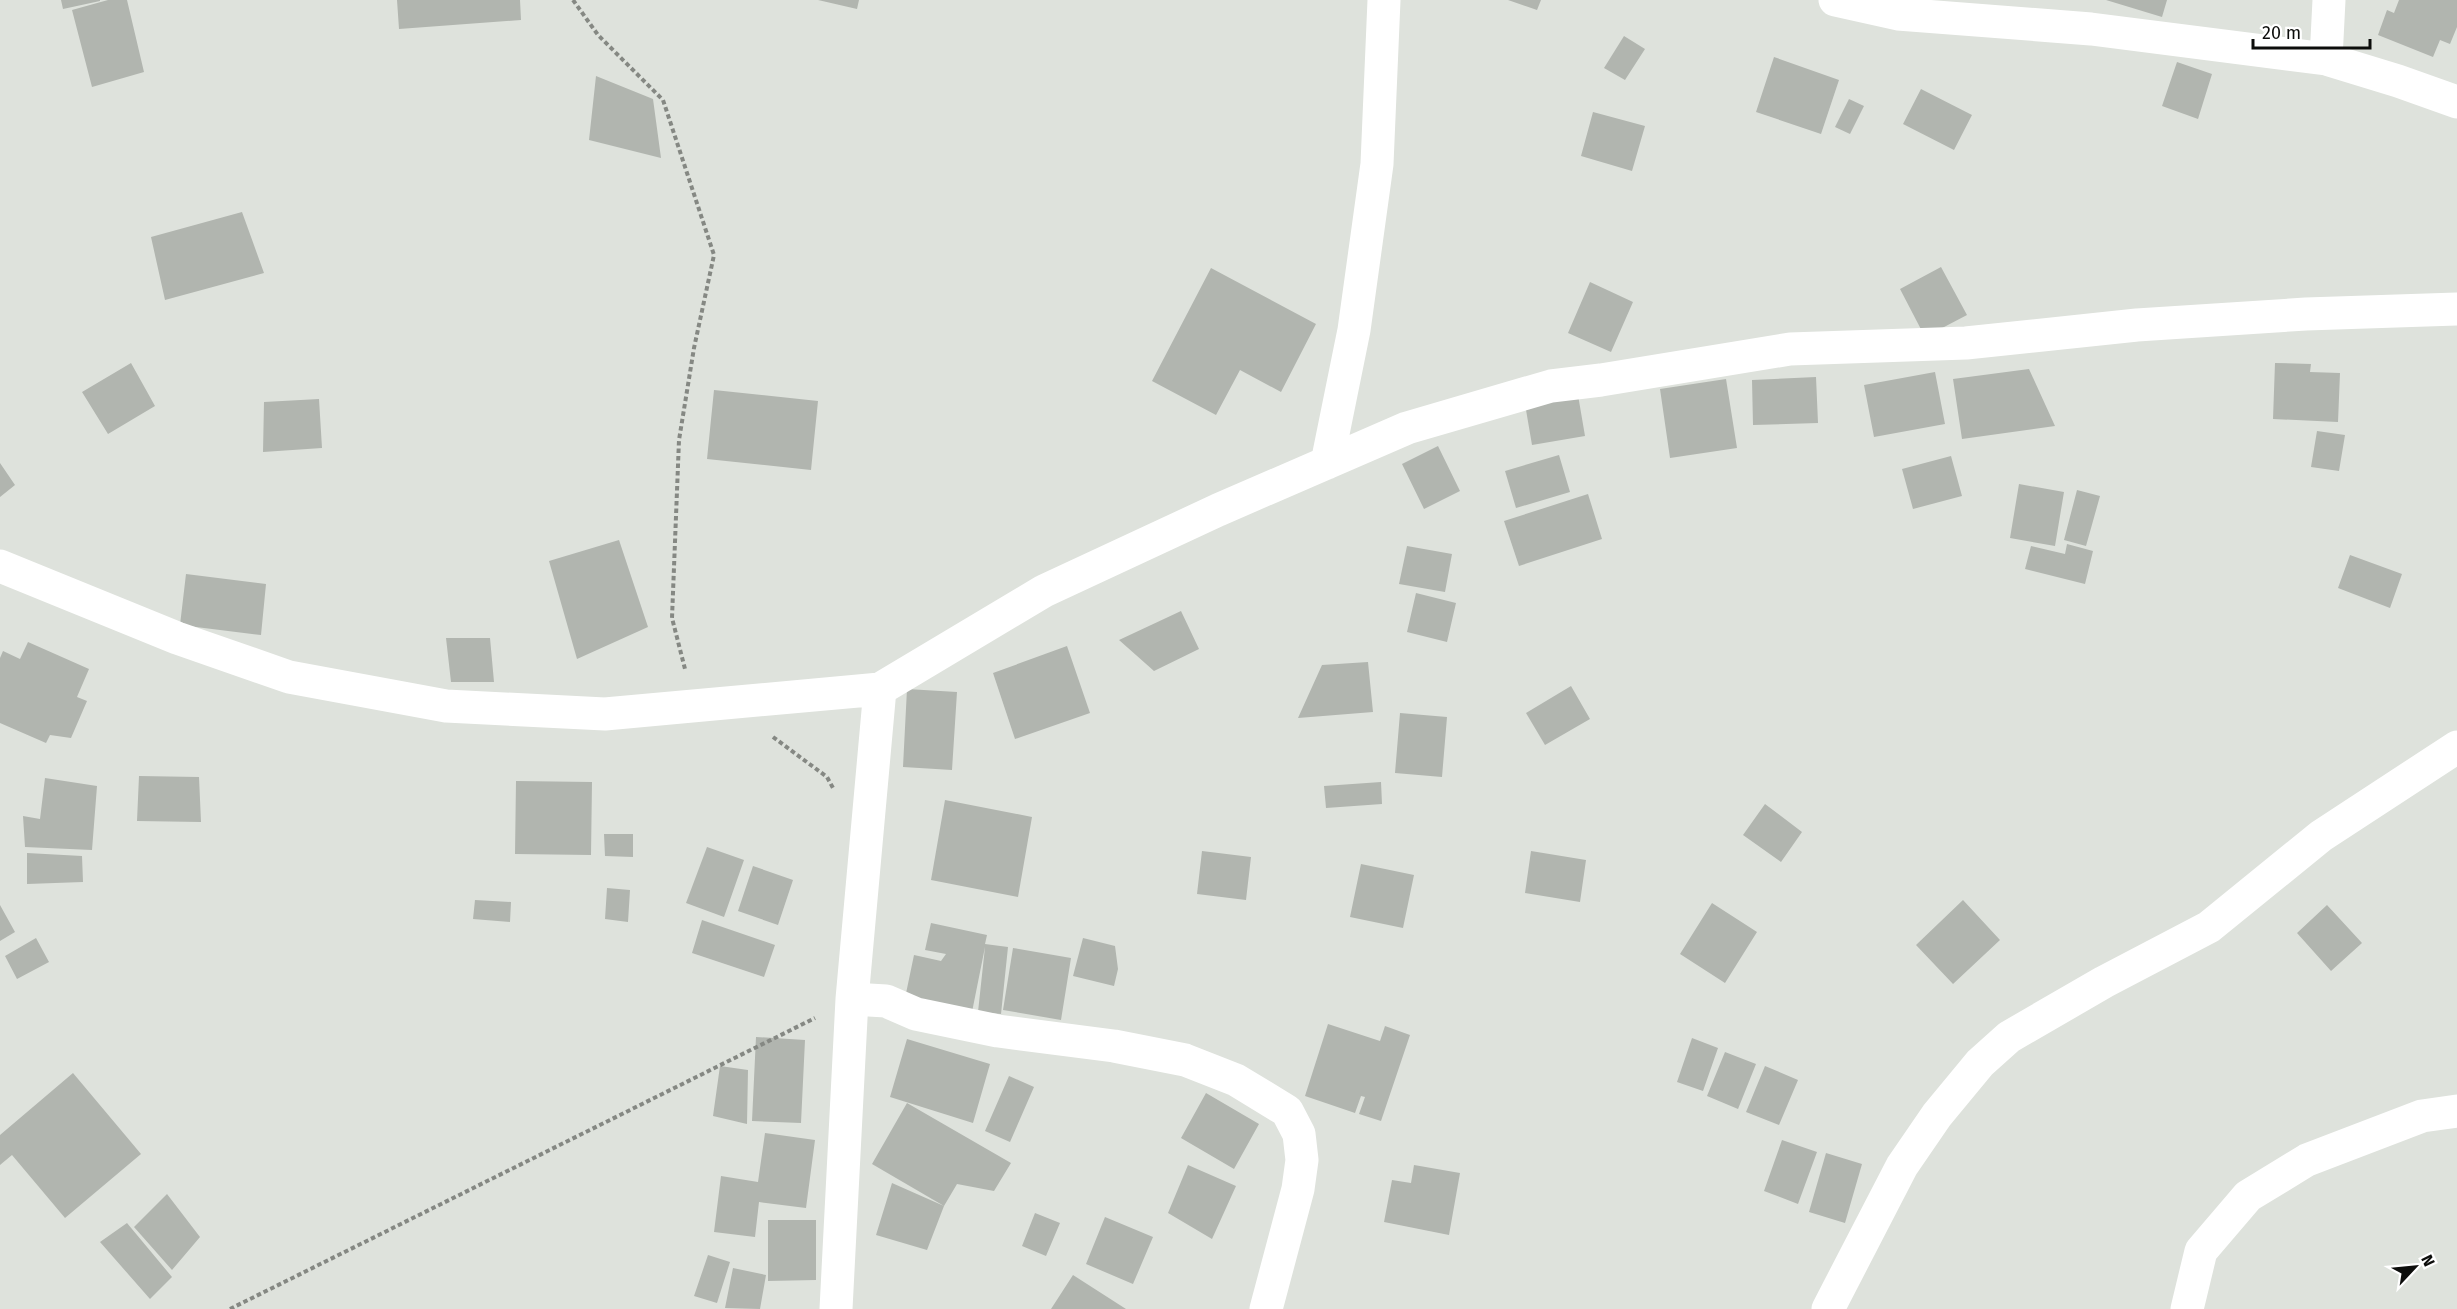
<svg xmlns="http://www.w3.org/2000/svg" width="2457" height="1309" viewBox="0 0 2457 1309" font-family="'Fira Sans',sans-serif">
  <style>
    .building { fill: #b1b5af }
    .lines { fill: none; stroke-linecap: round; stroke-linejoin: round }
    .path { stroke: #858883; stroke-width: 4; stroke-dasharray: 4.5 3; stroke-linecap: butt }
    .minor { stroke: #fff; stroke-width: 33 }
  </style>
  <rect width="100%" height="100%" fill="#dee2dc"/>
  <path class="building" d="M 61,0 L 100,0 L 100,1 L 63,9 Z
    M 108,0 L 127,0 L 144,72 L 92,87 L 72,10 Z
    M 397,0 L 520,0 L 521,20 L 399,29 Z
    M 818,0 L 859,0 L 857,9 Z
    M 1508,0 L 1541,0 L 1537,10 Z
    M 2106,0 L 2167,0 L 2162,17 Z
    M 2399,0 L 2457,0 L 2457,27 L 2450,44 L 2440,40 L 2433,57 L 2378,35 L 2387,10 L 2394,13 Z
    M 1624,36 L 1645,49 L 1625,80 L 1604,68 Z
    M 1774,57 L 1839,80 L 1821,134 L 1756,112 Z
    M 2177,62 L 2212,74 L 2198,119 L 2162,106 Z
    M 596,76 L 653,99 L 661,158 L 589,140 Z
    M 1921,89 L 1972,115 L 1954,150 L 1903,124 Z
    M 1849,99 L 1864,106 L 1850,134 L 1835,127 Z
    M 1593,112 L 1645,126 L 1632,171 L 1581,156 Z
    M 242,212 L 264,273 L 165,300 L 151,237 Z
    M 1941,267 L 1967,315 L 1925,337 L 1900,289 Z
    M 1211,268 L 1316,324 L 1281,392 L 1240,370 L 1216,415 L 1152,381 Z
    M 1590,282 L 1633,302 L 1611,352 L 1568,333 Z
    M 131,363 L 155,406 L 108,434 L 82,392 Z
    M 2275,363 L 2311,364 L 2310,372 L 2340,373 L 2338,422 L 2273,419 Z
    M 2029,369 L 2055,426 L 1962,439 L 1953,379 Z
    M 1935,372 L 1945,424 L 1874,437 L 1864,385 Z
    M 1816,377 L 1818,423 L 1753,425 L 1752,380 Z
    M 1726,379 L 1737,448 L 1670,458 L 1660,389 Z
    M 714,390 L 818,401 L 811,470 L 707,459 Z
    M 1578,395 L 1585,436 L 1532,445 L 1525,404 Z
    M 319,399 L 322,448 L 263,452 L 264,402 Z
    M 2317,431 L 2345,435 L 2339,471 L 2311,467 Z
    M 1438,446 L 1460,491 L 1424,509 L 1402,464 Z
    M 1559,455 L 1570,492 L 1516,508 L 1505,471 Z
    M 1951,456 L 1962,496 L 1913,509 L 1902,469 Z
    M 0,463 L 15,485 L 0,497 Z
    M 2019,484 L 2064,492 L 2055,546 L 2010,538 Z
    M 2077,490 L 2100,496 L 2086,546 L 2064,540 Z
    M 1588,494 L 1602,539 L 1519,566 L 1504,521 Z
    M 619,540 L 648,627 L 577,659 L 549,561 Z
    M 2067,544 L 2093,551 L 2085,584 L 2025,569 L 2031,546 L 2065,554 Z
    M 1407,546 L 1452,554 L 1445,592 L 1399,584 Z
    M 2350,555 L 2402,574 L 2390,608 L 2338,588 Z
    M 186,574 L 266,584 L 261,635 L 180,625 Z
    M 1416,593 L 1456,603 L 1447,642 L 1407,632 Z
    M 1181,611 L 1199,649 L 1154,671 L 1119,640 Z
    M 446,638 L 490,638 L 494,682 L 451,682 Z
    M 28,642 L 89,669 L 77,697 L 87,701 L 71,738 L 50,735 L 46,743 L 0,723 L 0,658 L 3,651 L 20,659 Z
    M 1067,646 L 1090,713 L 1015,739 L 993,673 Z
    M 1368,662 L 1373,712 L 1298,718 L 1322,665 Z
    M 1571,686 L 1590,719 L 1545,745 L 1526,713 Z
    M 907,689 L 957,692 L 952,770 L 903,767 Z
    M 1400,713 L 1447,717 L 1442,777 L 1395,773 Z
    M 139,776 L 199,777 L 201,822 L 137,821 Z
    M 45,778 L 97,786 L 92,850 L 25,847 L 23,816 L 40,819 Z
    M 516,781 L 592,782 L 591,855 L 515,854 Z
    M 1381,782 L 1382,804 L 1326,808 L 1324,786 Z
    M 945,800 L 1032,817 L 1018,897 L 931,880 Z
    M 1765,804 L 1802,832 L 1781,862 L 1743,835 Z
    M 604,834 L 633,834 L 633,857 L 605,856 Z
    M 707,847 L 744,860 L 724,917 L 686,903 Z
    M 1202,851 L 1251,857 L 1246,900 L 1197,894 Z
    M 1531,851 L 1586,860 L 1580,902 L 1525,893 Z
    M 27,853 L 82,856 L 83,882 L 27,884 Z
    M 1361,864 L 1414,875 L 1403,928 L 1350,917 Z
    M 753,866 L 793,880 L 778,925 L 738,911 Z
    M 607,888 L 630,890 L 628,922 L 605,919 Z
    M 475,900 L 511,902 L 510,922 L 473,919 Z
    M 1963,900 L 2000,940 L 1953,984 L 1916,945 Z
    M 1712,903 L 1757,932 L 1725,983 L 1680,954 Z
    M 0,905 L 15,932 L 0,941 Z
    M 2327,905 L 2362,943 L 2331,971 L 2297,933 Z
    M 702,920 L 775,945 L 764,977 L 692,953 Z
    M 931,923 L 987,935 L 985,944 L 1008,947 L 1001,1014 L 978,1012 L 985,947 L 971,1017 L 904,1003 L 914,955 L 941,961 L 946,954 L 925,950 Z
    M 36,938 L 49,962 L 17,979 L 5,956 Z
    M 1083,938 L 1115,946 L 1118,969 L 1114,986 L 1073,976 Z
    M 1013,948 L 1071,958 L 1061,1020 L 1003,1010 Z
    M 1328,1024 L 1380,1041 L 1385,1026 L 1410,1035 L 1381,1121 L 1359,1114 L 1365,1097 L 1361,1096 L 1355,1113 L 1305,1096 Z
    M 756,1037 L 805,1040 L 801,1123 L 752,1121 Z
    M 1692,1038 L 1718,1048 L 1703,1091 L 1677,1082 Z
    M 907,1039 L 990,1064 L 973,1123 L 890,1097 Z
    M 1725,1052 L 1756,1064 L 1738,1109 L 1707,1096 Z
    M 720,1066 L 748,1070 L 747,1124 L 713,1116 Z
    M 1765,1066 L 1798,1080 L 1779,1125 L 1746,1112 Z
    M 73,1073 L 141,1154 L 65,1218 L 12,1155 L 0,1165 L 0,1135 Z
    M 1009,1076 L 1034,1087 L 1010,1142 L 985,1131 Z
    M 1206,1093 L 1259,1124 L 1234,1169 L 1181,1138 Z
    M 907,1103 L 1011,1163 L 994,1191 L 957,1184 L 944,1206 L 872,1164 Z
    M 765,1133 L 815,1140 L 806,1208 L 759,1202 L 755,1237 L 714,1232 L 721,1176 L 758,1182 Z
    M 1782,1140 L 1817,1152 L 1798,1204 L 1764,1191 Z
    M 1826,1153 L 1862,1164 L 1845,1223 L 1809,1212 Z
    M 1188,1165 L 1236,1186 L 1212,1239 L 1168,1213 Z
    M 1414,1165 L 1460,1173 L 1449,1235 L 1384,1222 L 1392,1180 L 1411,1183 Z
    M 892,1183 L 944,1206 L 927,1250 L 876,1235 Z
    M 167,1194 L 200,1237 L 172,1270 L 134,1227 Z
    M 1035,1213 L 1060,1223 L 1046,1256 L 1022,1246 Z
    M 1105,1217 L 1153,1237 L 1133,1284 L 1086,1264 Z
    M 768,1220 L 816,1220 L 816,1280 L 768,1281 Z
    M 127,1223 L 172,1277 L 150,1299 L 100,1242 Z
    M 708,1255 L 730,1262 L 717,1303 L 694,1296 Z
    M 733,1268 L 766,1275 L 760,1309 L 725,1308 Z
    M 1073,1275 L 1126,1309 L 1051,1309 Z"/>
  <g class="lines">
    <path class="path" d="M 573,0 L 598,35 L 663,100 L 714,255 L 694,348 L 679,440 L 672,618 L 685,669
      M 773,737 L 827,777 L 833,788
      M 230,1309 L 815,1018"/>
    <path class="minor" d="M 1835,0 L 1898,14 L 2091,29 L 2326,59 L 2398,81 L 2457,102
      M 2326,59 L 2329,0
      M 1327,463 L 1354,330 L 1377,164 L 1384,0
      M 0,566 L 177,638 L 289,677 L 446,706 L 605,714 L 880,689 L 1044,591 L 1218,510 L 1407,428 L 1551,386 L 1601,380 L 1790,349 L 1966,343 L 2137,325 L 2306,314 L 2457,309
      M 852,999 L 886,1001 L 916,1014 L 998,1031 L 1114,1046 L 1185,1060 L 1236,1080 L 1287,1111 L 1299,1134 L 1302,1160 L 1298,1189 L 1266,1309
      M 836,1309 L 852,999 L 880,689
      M 1828,1309 L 1902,1166 L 1937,1115 L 1980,1063 L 2009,1037 L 2104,982 L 2209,927 L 2321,836 L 2457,747
      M 2187,1309 L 2201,1251 L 2248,1196 L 2307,1160 L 2422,1116 L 2457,1111"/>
  </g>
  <g transform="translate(2415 1267) rotate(64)" stroke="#ffffff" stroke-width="4.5" paint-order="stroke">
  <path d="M0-4.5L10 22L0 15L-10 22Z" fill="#0c0d0b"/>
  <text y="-9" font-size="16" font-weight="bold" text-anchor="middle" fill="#0c0d0b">N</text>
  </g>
  <path d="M2253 39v9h117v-9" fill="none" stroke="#0c0d0b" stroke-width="3"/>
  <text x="2262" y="39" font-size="18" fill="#0c0d0b" stroke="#ffffff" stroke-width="4.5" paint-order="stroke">20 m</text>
</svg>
